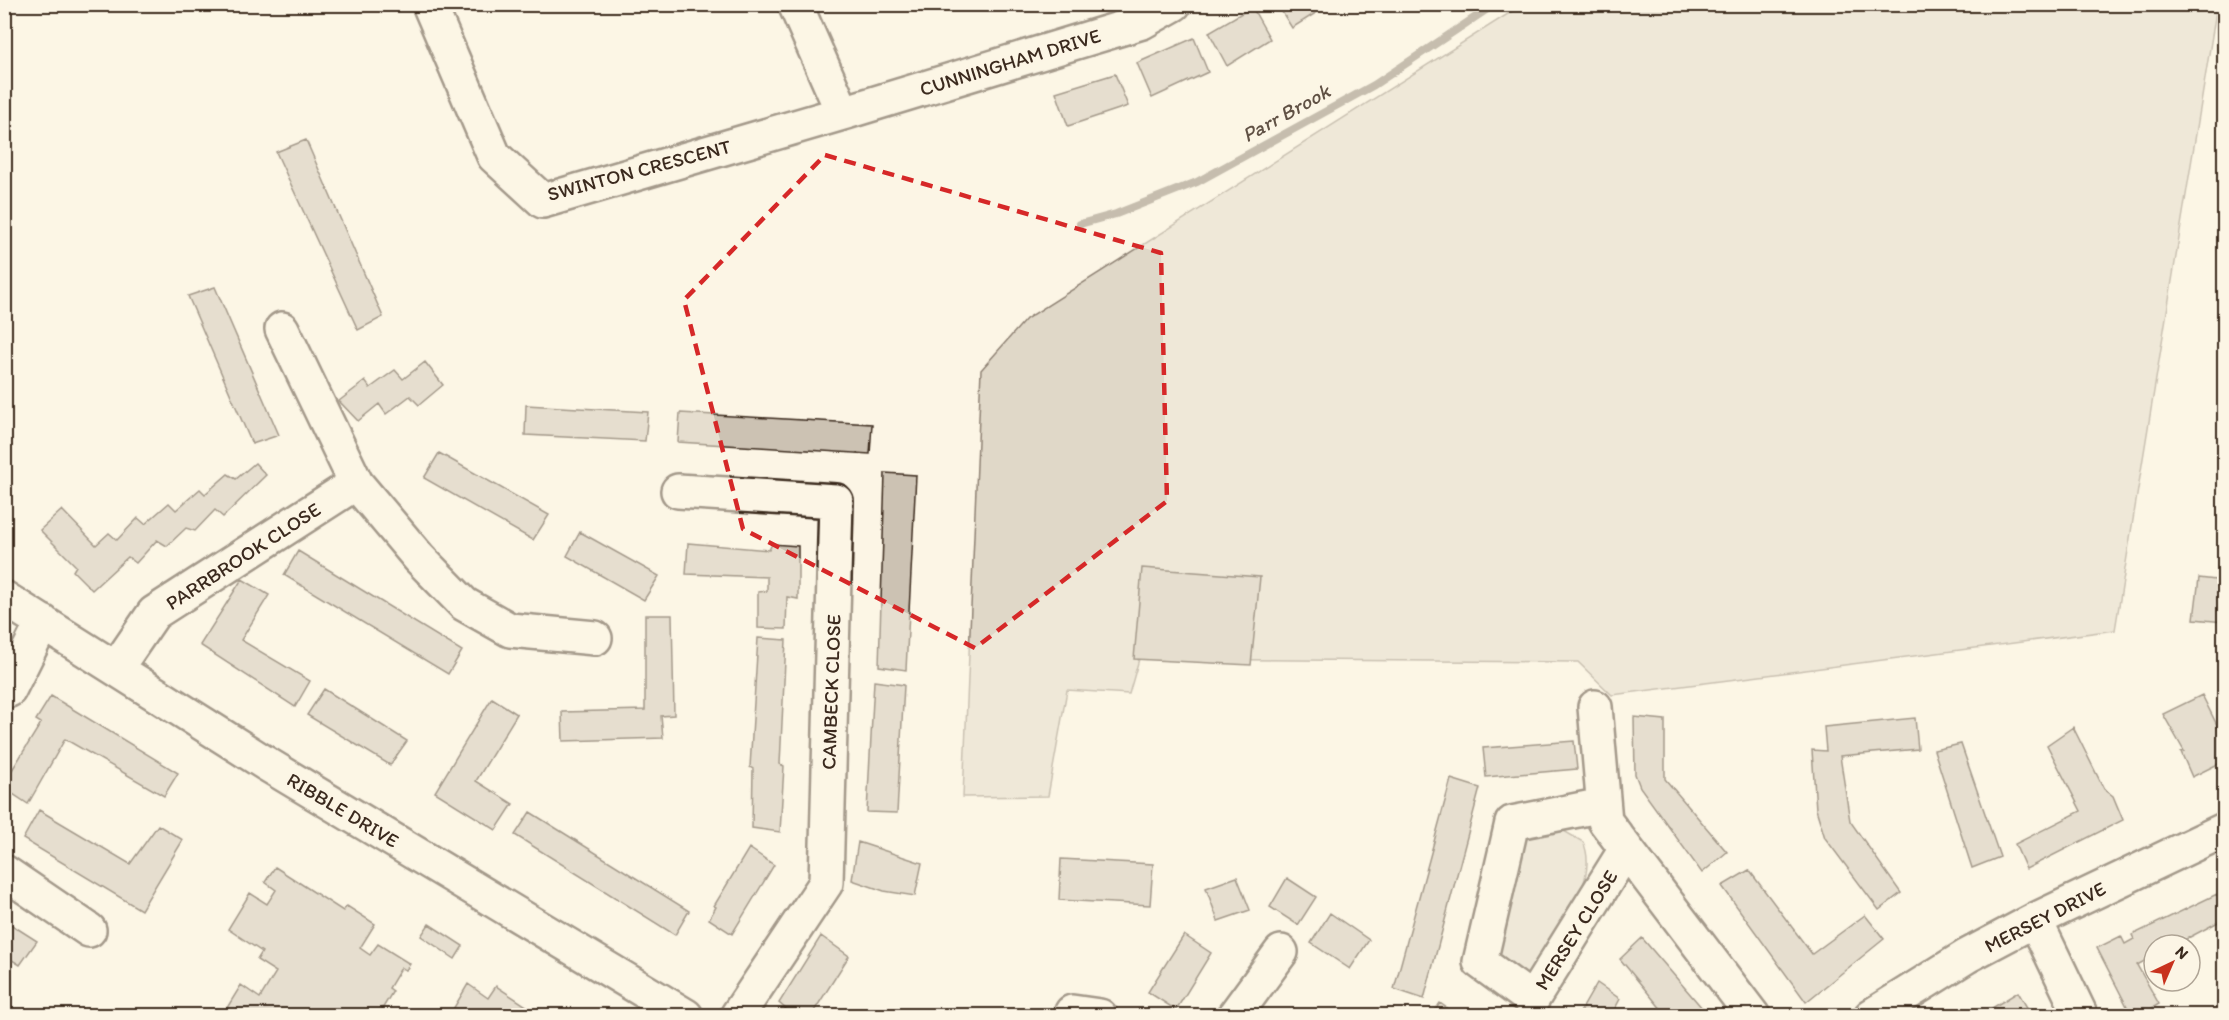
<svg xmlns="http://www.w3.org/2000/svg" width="2229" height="1020" viewBox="0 0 2229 1020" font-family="Itim,sans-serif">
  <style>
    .green { fill: #e0d8c8; stroke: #8e8173; stroke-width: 1.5 }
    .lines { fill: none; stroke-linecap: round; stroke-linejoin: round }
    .stream { stroke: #85796b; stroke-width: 8 }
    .building { fill: #ccc2b3; stroke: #3b2a1e; stroke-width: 1.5 }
    .minor-casing { stroke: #3b2a1e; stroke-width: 38 }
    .minor { stroke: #fcf5e5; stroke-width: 33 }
    .marked { fill: none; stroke: #d62828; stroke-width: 4.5; stroke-dasharray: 12 8; stroke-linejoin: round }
    .labels { text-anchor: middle; stroke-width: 4.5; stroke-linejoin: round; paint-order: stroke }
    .street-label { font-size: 20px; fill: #3b2a1e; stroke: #fcf5e5 }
    .water-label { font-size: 21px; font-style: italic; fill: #605144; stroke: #fcf5e5 }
  </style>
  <rect width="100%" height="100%" fill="#fcf5e5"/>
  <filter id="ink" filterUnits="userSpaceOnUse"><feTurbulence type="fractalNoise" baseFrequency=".0167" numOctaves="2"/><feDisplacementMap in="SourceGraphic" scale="12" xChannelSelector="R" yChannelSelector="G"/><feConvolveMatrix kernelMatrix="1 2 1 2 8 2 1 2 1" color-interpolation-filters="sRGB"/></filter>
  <g filter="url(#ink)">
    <path class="green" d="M 1522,5 L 2217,5 L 2115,630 L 1612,695 L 1578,662 L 1139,659 L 1129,694 L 1067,690 L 1048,796 L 963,797 L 981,370 L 1026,319 Z
      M 1549,831 L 1564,831 L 1583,842 C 1602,883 1551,942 1530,976 L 1521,977 L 1491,957 L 1517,837 Z"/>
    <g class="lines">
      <path class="stream" d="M 1080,224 L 1116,214 L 1197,182 L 1374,85 L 1495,4"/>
    </g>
    <path class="building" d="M 1277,4 L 1330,4 L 1292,28 Z
      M 1252,7 L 1270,39 L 1227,66 L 1209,32 Z
      M 1194,38 L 1208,72 L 1152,98 L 1137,63 Z
      M 1115,74 L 1128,106 L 1068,126 L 1056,92 Z
      M 306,140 L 383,317 L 358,330 L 276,152 Z
      M 215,287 L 279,435 L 252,444 L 188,296 Z
      M 425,362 L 443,385 L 419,405 L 410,396 L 386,414 L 379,404 L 358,421 L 339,401 L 365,381 L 370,388 L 395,370 L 403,379 Z
      M 526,405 L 648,412 L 645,441 L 525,435 Z
      M 680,413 L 872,424 L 870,454 L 678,442 Z
      M 439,453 L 549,515 L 533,540 L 424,478 Z
      M 255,463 L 266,475 L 223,517 L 215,510 L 195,531 L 186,528 L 167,546 L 157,540 L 136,563 L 128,557 L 92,590 L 73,571 L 76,566 L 40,530 L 62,510 L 96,545 L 109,533 L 117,540 L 138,518 L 145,524 L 169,503 L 176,510 L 200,489 L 205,494 L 228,474 L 236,479 Z
      M 885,473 L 916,475 L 906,670 L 879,666 Z
      M 580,532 L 659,576 L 644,600 L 567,556 Z
      M 688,543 L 769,550 L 772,544 L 798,546 L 798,599 L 787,597 L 786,629 L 758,628 L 758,592 L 767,591 L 767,577 L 686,574 Z
      M 298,551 L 462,651 L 448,674 L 284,575 Z
      M 1142,568 L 1260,577 L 1251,665 L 1134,659 Z
      M 2199,578 L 2224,581 L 2224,622 L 2194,619 Z
      M 242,579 L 269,595 L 241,640 L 310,681 L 295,707 L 200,645 Z
      M 645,615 L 672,615 L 674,715 L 661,716 L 663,738 L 563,741 L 562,712 L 645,710 Z
      M 758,638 L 786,640 L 780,764 L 784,766 L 780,832 L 752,828 L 753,769 L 750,767 Z
      M 874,681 L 904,685 L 897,813 L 867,812 Z
      M 324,689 L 407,741 L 390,765 L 307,715 Z
      M 2202,695 L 2220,731 L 2224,729 L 2224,761 L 2192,777 L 2181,752 L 2184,751 L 2163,714 Z
      M 51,696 L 178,773 L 164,796 L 65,739 L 28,804 L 4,788 L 4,783 L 41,723 L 36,720 Z
      M 492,698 L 517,714 L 476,781 L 513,804 L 496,830 L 435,792 Z
      M 1634,717 L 1665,720 L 1665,779 L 1727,852 L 1702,873 L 1640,787 L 1635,774 Z
      M 1915,718 L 1918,749 L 1840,756 L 1850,821 L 1901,893 L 1879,910 L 1825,838 L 1816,809 L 1812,750 L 1826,751 L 1824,727 Z
      M 2073,727 L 2104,789 L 2113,796 L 2123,820 L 2026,869 L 2015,844 L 2081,811 L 2047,745 Z
      M 1574,741 L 1577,769 L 1486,777 L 1483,748 Z
      M 1961,744 L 2000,857 L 1972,868 L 1934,750 Z
      M 1451,779 L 1480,788 L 1424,999 L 1394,989 Z
      M 39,810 L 130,864 L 158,825 L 183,840 L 141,910 L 23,839 Z
      M 530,812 L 689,911 L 675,935 L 515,835 Z
      M 858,842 L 922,863 L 915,896 L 884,891 L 852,880 Z
      M 749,848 L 774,865 L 732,934 L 709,919 L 716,907 L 714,906 Z
      M 1061,859 L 1153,864 L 1150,905 L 1059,900 Z
      M 275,867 L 343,911 L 347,906 L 375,924 L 360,948 L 370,955 L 378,944 L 410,964 L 406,970 L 401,968 L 389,988 L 393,991 L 378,1016 L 326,1016 L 319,1012 L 317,1016 L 222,1016 L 241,985 L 260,998 L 276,972 L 257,960 L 262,952 L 228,929 L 250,893 L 267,904 L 276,890 L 265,882 Z
      M 1749,870 L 1812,954 L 1865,915 L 1884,939 L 1806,1002 L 1722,886 Z
      M 1237,877 L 1250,910 L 1218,921 L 1206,888 Z
      M 1287,878 L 1316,897 L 1298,925 L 1270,907 Z
      M 2217,894 L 2224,908 L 2224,919 L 2175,945 L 2154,945 L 2154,956 L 2137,965 L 2159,1004 L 2139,1016 L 2132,1016 L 2097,948 L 2121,936 L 2125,944 L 2134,939 L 2132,935 Z
      M 1330,913 L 1369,940 L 1350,969 L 1311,943 Z
      M 4,920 L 37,941 L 20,965 L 4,955 Z
      M 429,924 L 463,946 L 455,959 L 421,936 Z
      M 1184,935 L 1211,953 L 1176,1010 L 1148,992 Z
      M 821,936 L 849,956 L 811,1016 L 794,1016 L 779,1003 Z
      M 1642,938 L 1709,1016 L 1667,1016 L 1620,959 Z
      M 1597,983 L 1620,999 L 1611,1016 L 1578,1016 Z
      M 468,984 L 488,998 L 496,986 L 531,1009 L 526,1016 L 449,1016 Z
      M 2018,992 L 2032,1016 L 1988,1016 L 1994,1012 L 1992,1008 Z
      M 1440,1003 L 1458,1016 L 1431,1016 Z
      M 2224,1007 L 2224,1016 L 2208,1016 Z"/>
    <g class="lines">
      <defs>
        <path id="minor" d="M 429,4 L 494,156 L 543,201 L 843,113 L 795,4
          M 843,113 L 1142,22 L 1174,4
          M 282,329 L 356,483 L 419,558 L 464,604 L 510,630 L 595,638
          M 678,491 L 836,501 L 826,883 L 737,1016
          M 4,598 L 265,763 L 686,1016
          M 117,667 L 154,613 L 356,483
          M 4,692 L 9,690 L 43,622
          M 1595,707 L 1605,821 L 1753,1016
          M 1603,805 L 1512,823 L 1480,962 L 1532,1000 L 1626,849
          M 4,872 L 89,930
          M 2035,920 L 2081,1016
          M 1070,1016 L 1072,1012 L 1100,1016
          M 1234,1016 L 1281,952
          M 1871,1016 L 1967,956 L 2035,920 L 2224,830"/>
      </defs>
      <use href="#minor" class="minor-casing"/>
      <use href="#minor" class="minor"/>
    </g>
  </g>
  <path d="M0 0H2229V1020H0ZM 825,155 L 1161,253 L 1167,501 L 975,648 L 743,529 L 684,300 Z" fill="#fcf5e5" fill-opacity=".55" fill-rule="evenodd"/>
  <path class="marked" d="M 825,155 L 1161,253 L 1167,501 L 975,648 L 743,529 L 684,300 Z"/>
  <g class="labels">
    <g class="street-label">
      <text transform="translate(1010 62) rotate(-17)" y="7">CUNNINGHAM DRIVE</text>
      <text transform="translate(639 170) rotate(-15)" y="7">SWINTON CRESCENT</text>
      <text transform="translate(243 556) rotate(-33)" y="7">PARRBROOK CLOSE</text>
      <text transform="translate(831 692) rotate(-88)" y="7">CAMBECK CLOSE</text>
      <text transform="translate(343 810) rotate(31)" y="7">RIBBLE DRIVE</text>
      <text transform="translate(2045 917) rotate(-27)" y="7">MERSEY DRIVE</text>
      <text transform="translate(1576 930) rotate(-58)" y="7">MERSEY CLOSE</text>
    </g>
    <g class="water-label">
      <text transform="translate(1286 113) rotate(-29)" y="7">Parr Brook</text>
    </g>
  </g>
  <rect width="2229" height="1020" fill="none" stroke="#fcf5e5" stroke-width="24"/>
  <rect x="12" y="12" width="2205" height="996" fill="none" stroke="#3b2a1e" stroke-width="2" filter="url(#ink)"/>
  <g transform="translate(2172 963) rotate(44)"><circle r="28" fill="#fcf5e5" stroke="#afa495" stroke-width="1.5"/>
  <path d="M0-4.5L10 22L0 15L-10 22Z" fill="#c8321e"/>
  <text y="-9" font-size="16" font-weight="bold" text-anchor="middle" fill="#3b2a1e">N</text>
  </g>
</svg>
